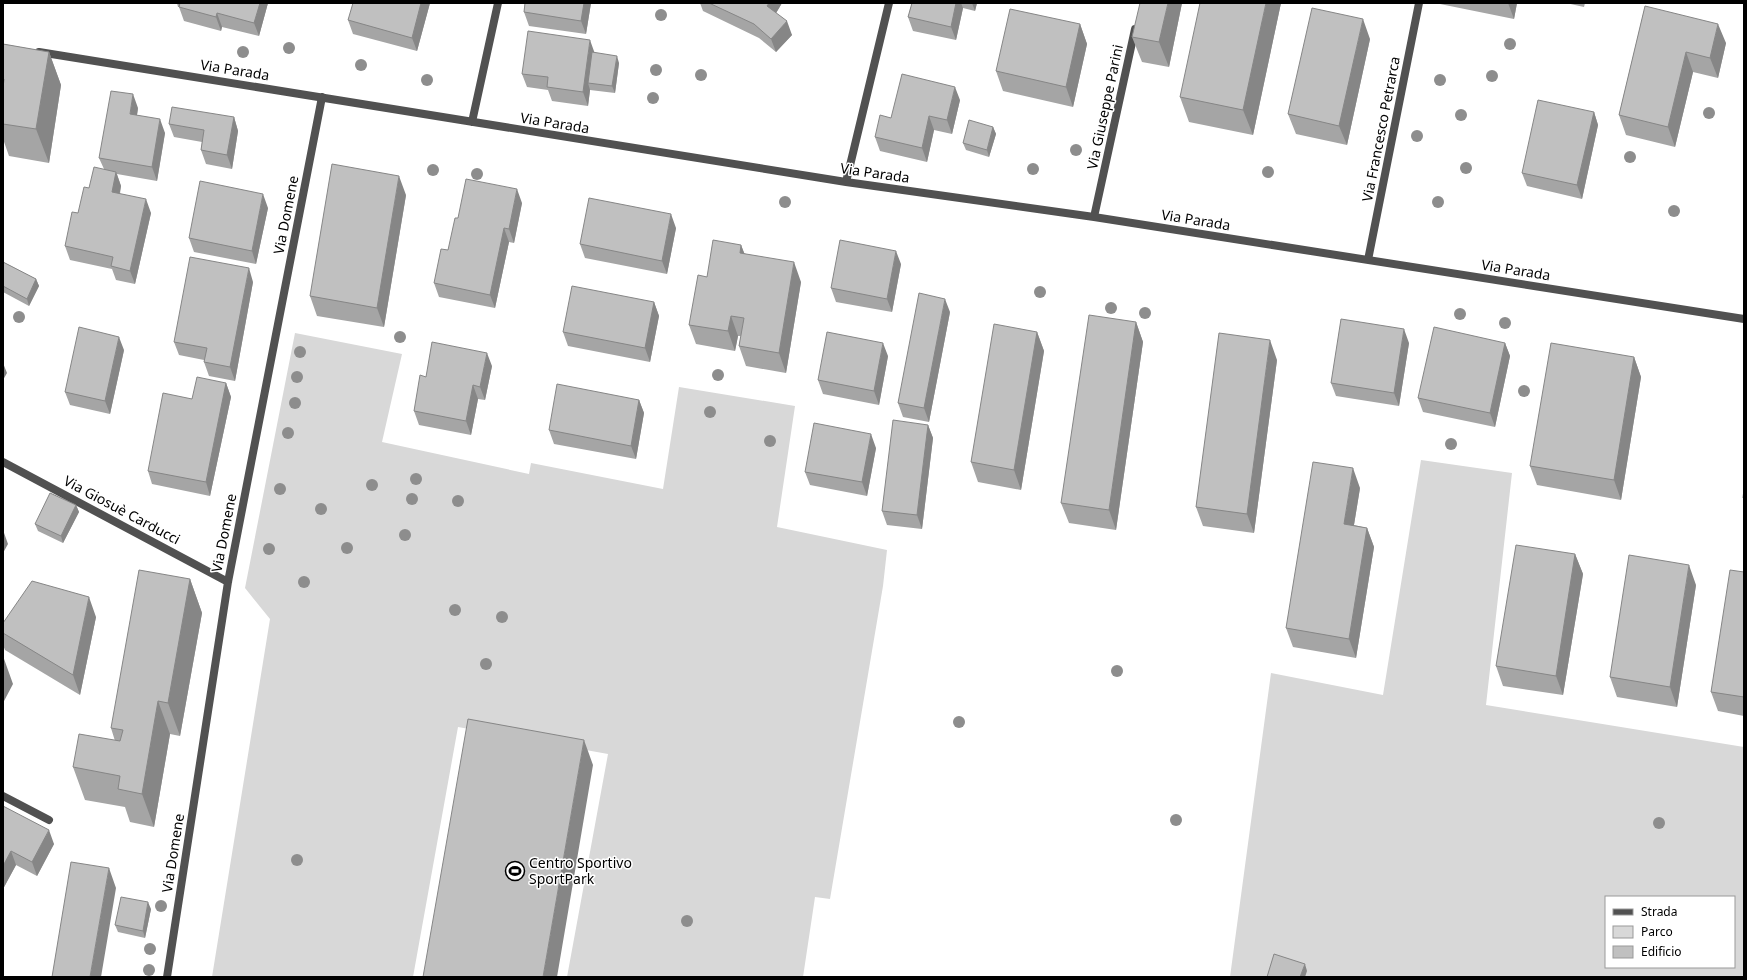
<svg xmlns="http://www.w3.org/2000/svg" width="1747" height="980" viewBox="0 0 1747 980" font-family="'Noto Sans',sans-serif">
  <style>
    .green { fill: #d8d8d8; fill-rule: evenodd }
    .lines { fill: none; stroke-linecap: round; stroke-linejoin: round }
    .street { stroke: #515151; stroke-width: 8 }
    .tree { fill: #8d8d8d }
    .wall { fill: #a5a5a5 }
    .shaded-wall { fill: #868686 }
    .building { fill: #c0c0c0; stroke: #868686 }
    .labels { text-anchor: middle; stroke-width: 3; stroke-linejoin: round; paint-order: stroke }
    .street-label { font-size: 14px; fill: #000; stroke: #fff }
    .poi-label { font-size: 14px; fill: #000; stroke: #fff; text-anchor: start }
  </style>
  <rect width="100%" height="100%" fill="#fff"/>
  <path class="green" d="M 295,333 L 402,354 L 382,442 L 529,474 L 531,463 L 663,489 L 679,387 L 795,406 L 777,527 L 887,550 L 883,586 L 830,899 L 815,897 L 803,977 L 567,977 L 608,754 L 458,727 L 413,977 L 212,977 L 270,619 L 245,588 Z
    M 1421,460 L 1512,473 L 1486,705 L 1744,747 L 1744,977 L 1230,977 L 1271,673 L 1383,695 ZM 1606,897 L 1734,897 L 1734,967 L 1606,967 Z"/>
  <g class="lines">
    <path class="street" d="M 39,52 L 846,182 L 1094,217 L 1744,319
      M 472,122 L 498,3
      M 846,182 L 889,3
      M 1094,217 L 1135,29
      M 1368,260 L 1419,3
      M 3,462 L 228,582
      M 3,796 L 49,820
      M 167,977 L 228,582 L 322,97"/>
  </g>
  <g class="tree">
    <circle cx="661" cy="15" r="6"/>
    <circle cx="1510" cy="44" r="6"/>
    <circle cx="289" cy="48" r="6"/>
    <circle cx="243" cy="52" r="6"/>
    <circle cx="361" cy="65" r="6"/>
    <circle cx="656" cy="70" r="6"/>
    <circle cx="701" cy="75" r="6"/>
    <circle cx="1492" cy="76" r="6"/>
    <circle cx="427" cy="80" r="6"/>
    <circle cx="1440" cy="80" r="6"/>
    <circle cx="653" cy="98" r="6"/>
    <circle cx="1709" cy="113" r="6"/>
    <circle cx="1461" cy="115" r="6"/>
    <circle cx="1417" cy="136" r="6"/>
    <circle cx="1076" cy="150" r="6"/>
    <circle cx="1630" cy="157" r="6"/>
    <circle cx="1466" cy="168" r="6"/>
    <circle cx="1033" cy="169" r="6"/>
    <circle cx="433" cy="170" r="6"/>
    <circle cx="1268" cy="172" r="6"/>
    <circle cx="477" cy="174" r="6"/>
    <circle cx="785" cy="202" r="6"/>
    <circle cx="1438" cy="202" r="6"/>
    <circle cx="1674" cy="211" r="6"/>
    <circle cx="1040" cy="292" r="6"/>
    <circle cx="1111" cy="308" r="6"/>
    <circle cx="1145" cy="313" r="6"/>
    <circle cx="1460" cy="314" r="6"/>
    <circle cx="19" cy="317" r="6"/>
    <circle cx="1505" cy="323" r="6"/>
    <circle cx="400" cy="337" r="6"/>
    <circle cx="300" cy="352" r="6"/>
    <circle cx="718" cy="375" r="6"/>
    <circle cx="297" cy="377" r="6"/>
    <circle cx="1524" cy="391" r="6"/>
    <circle cx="295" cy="403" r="6"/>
    <circle cx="710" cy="412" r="6"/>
    <circle cx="288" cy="433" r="6"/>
    <circle cx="770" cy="441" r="6"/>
    <circle cx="1451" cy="444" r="6"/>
    <circle cx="416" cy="479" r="6"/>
    <circle cx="372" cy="485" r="6"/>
    <circle cx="280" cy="489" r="6"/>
    <circle cx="412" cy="499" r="6"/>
    <circle cx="458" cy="501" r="6"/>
    <circle cx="321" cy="509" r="6"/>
    <circle cx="405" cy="535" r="6"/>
    <circle cx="347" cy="548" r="6"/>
    <circle cx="269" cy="549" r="6"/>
    <circle cx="304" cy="582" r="6"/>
    <circle cx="455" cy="610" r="6"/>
    <circle cx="502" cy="617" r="6"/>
    <circle cx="486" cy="664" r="6"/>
    <circle cx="1117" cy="671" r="6"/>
    <circle cx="959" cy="722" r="6"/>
    <circle cx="1176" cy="820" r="6"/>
    <circle cx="1659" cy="823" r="6"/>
    <circle cx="297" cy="860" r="6"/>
    <circle cx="161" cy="906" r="6"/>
    <circle cx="687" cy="921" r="6"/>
    <circle cx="150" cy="949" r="6"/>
    <circle cx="149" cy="970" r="6"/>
  </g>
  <path class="wall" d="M 177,3 L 268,3 L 259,36 L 222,27 L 221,31 L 184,21 L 179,7 L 178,7 Z
    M 430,3 L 417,51 L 353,34 L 348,20 Z
    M 525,3 L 591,3 L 586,34 L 529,26 L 524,12 Z
    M 700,3 L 782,3 L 776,13 L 792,35 L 776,52 L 759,38 L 703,11 Z
    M 912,3 L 977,3 L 975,11 L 963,8 L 956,40 L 913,31 L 908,17 Z
    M 1182,3 L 1169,67 L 1142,62 L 1132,37 Z
    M 1281,3 L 1253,135 L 1189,122 L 1180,97 Z
    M 1440,3 L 1517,3 L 1514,19 L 1440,4 Z
    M 1566,3 L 1585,3 L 1584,7 Z
    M 1645,6 L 1726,43 L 1718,78 L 1693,72 L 1675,147 L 1626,135 L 1619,115 Z
    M 1080,24 L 1087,44 L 1073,107 L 1003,91 L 996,71 Z
    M 1370,39 L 1347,145 L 1296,134 L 1288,114 Z
    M 3,44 L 49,52 L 61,85 L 49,163 L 9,156 L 3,139 Z
    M 595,53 L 619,63 L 615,93 L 590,90 L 588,106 L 552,101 L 548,90 L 527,87 L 522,74 Z
    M 960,100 L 952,134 L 934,130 L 927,162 L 880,151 L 875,137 L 891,118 Z
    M 138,108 L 137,115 L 165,133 L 157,181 L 117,174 L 121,186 L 120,194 L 151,213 L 135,284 L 116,280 L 112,269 L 70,260 L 65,246 L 78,213 L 104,169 L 99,158 Z
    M 1594,112 L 1598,125 L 1582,199 L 1527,186 L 1522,173 Z
    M 234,117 L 238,131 L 232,169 L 206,164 L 201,150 L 202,142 L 174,137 L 169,124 Z
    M 993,127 L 996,134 L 989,157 L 966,150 L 963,143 Z
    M 406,195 L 384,327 L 317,316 L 310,296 Z
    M 522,203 L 514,243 L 509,242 L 495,308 L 439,297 L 434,283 L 448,250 L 458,218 Z
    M 268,208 L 256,264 L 194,252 L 189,238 Z
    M 676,228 L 667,274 L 585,258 L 580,244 Z
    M 741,245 L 744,253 L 801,282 L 786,373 L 746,366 L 739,346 L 741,336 L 738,336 L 735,351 L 696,344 L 689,325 L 707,277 Z
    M 3,262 L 36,279 L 39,286 L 29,306 L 3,292 Z
    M 901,264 L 892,312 L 836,302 L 831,288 Z
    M 253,282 L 235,381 L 209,376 L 204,362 L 204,360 L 179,355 L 174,342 Z
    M 654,302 L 659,316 L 650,362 L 568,346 L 563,332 Z
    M 950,312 L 929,422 L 903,417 L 898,403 Z
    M 1136,322 L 1143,342 L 1116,530 L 1069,523 L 1061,503 Z
    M 1037,332 L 1044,351 L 1021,490 L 978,482 L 971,462 Z
    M 1409,343 L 1399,406 L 1336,396 L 1331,383 Z
    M 1505,343 L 1510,356 L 1495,427 L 1423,412 L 1418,398 Z
    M 124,350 L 110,414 L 70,405 L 65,392 Z
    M 888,356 L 879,405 L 823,394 L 818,380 Z
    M 1634,357 L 1641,377 L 1621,500 L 1537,485 L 1530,466 Z
    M 1277,360 L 1254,533 L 1203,526 L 1196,507 Z
    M 492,366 L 485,400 L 478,399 L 471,435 L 419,425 L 414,411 L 426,377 Z
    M 226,383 L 231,397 L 210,496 L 152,484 L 148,471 L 192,399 Z
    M 639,400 L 644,413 L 636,459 L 554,444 L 549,430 Z
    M 928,425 L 933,438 L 922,529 L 887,525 L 882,511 Z
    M 876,448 L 867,496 L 810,485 L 805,472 Z
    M 1360,488 L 1354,525 L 1367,528 L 1374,547 L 1356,658 L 1293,647 L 1286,628 Z
    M 76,505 L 79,512 L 63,543 L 38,531 L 35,524 Z
    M 1575,554 L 1583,574 L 1563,695 L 1503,686 L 1496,666 Z
    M 1744,572 L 1744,716 L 1718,711 L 1711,692 Z
    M 190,579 L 202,613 L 180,736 L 170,734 L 154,827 L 130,822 L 125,807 L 85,800 L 73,767 L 115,741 L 111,728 Z
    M 1696,585 L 1677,707 L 1617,697 L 1610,677 Z
    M 96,617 L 80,695 L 5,650 L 3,645 L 3,623 Z
    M 3,806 L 54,844 L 37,876 L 16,865 L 3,889 Z
    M 151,909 L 145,938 L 118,932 L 115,925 Z"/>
  <path class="shaded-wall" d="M 260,3 L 268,3 L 259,36 L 254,23 Z
    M 421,3 L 430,3 L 417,51 L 412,38 Z
    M 584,3 L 591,3 L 586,34 L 581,21 Z
    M 769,3 L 782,3 L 772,20 L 767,6 Z
    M 956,3 L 961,3 L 963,8 L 956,40 L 951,27 Z
    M 972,3 L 977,3 L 975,11 Z
    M 1168,3 L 1182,3 L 1169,67 L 1159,42 Z
    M 1266,3 L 1281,3 L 1253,135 L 1243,110 Z
    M 1508,3 L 1517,3 L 1514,19 Z
    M 217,13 L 222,27 L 221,31 L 216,17 Z
    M 1363,19 L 1370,39 L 1347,145 L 1339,126 Z
    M 787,21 L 792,35 L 776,52 L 771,39 Z
    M 1080,24 L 1087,44 L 1073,107 L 1066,87 Z
    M 1718,24 L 1726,43 L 1718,78 L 1710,58 Z
    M 590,40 L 595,54 L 588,83 L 590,90 L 588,106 L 583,92 Z
    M 49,52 L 61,85 L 49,163 L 36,129 Z
    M 1686,52 L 1693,72 L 1675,147 L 1668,127 Z
    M 617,56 L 619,63 L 615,93 L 612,86 Z
    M 955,87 L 960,100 L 952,134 L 947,120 Z
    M 133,94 L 138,108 L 135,128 L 130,114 Z
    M 1594,112 L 1598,125 L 1582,199 L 1577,185 Z
    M 929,116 L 934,130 L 927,162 L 922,148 Z
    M 234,117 L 238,131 L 232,169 L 227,155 Z
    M 160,119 L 165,133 L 157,181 L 152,167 Z
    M 993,127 L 996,134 L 989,157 L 987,150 Z
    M 116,172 L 121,186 L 117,206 L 112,192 Z
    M 399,176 L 406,195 L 384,327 L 377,308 Z
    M 517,189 L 522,203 L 514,243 L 509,229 Z
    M 263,194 L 268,208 L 256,264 L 252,251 Z
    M 146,199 L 151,213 L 135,284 L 130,271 Z
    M 671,214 L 676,228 L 667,274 L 662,261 Z
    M 504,228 L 509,242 L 495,308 L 490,295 Z
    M 741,245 L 749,265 L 740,253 Z
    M 896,251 L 901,264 L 892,312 L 887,299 Z
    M 794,262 L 801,282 L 786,373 L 779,353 Z
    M 249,268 L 253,282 L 235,381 L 230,367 Z
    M 36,279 L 39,286 L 29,306 L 27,299 Z
    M 945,299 L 950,312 L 929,422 L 924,408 Z
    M 654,302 L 659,316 L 650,362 L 645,348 Z
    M 731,316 L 738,336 L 735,351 L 728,331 Z
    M 1136,322 L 1143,342 L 1116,530 L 1109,510 Z
    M 1404,329 L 1409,343 L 1399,406 L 1394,393 Z
    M 1037,332 L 1044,351 L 1021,490 L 1014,470 Z
    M 119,337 L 124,350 L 110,414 L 105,401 Z
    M 1270,340 L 1277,360 L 1254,533 L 1247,514 Z
    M 883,343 L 888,356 L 879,405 L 874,391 Z
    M 1505,343 L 1510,356 L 1495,427 L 1490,413 Z
    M 487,353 L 492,366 L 485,400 L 480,387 Z
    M 1634,357 L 1641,377 L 1621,500 L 1614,480 Z
    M 3,363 L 7,373 L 3,380 Z
    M 226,383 L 231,397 L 210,496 L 206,482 Z
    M 473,385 L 478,399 L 471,435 L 466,421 Z
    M 639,400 L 644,413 L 636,459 L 631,446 Z
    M 928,425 L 933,438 L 922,529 L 917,515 Z
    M 871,434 L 876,448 L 867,496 L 862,482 Z
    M 1353,468 L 1360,488 L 1351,543 L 1344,524 Z
    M 76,505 L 79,512 L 63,543 L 61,536 Z
    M 1367,528 L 1374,547 L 1356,658 L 1349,639 Z
    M 3,530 L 8,544 L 3,553 Z
    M 1575,554 L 1583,574 L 1563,695 L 1556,676 Z
    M 1689,565 L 1696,585 L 1677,707 L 1670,687 Z
    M 190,579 L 202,613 L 180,736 L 168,703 Z
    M 89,597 L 96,617 L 80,695 L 73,675 Z
    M 3,656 L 13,684 L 3,703 Z
    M 158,701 L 170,734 L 154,827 L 142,794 Z
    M 584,740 L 593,765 L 557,977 L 543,977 Z
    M 49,830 L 54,844 L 37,876 L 32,862 Z
    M 11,851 L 16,865 L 3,889 L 3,866 Z
    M 109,868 L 116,888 L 101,977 L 90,977 Z
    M 148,902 L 151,909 L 145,938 L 143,931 Z
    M 1305,964 L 1307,971 L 1305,977 L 1300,977 Z"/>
  <path class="building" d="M 180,3 L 260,3 L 254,23 L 217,13 L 216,17 L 179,7 Z
    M 353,3 L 421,3 L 412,38 L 348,20 Z
    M 525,3 L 584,3 L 581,21 L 524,12 Z
    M 709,3 L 769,3 L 767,6 L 787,21 L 771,39 L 754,24 Z
    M 912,3 L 956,3 L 951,27 L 908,17 Z
    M 1140,3 L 1168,3 L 1159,42 L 1132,37 Z
    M 1200,3 L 1266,3 L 1243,110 L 1180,97 Z
    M 1645,6 L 1718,24 L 1710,58 L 1686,52 L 1668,127 L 1619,115 Z
    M 1312,8 L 1363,19 L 1339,126 L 1288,114 Z
    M 1010,9 L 1080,24 L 1066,87 L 996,71 Z
    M 528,31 L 590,40 L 583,92 L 547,87 L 548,77 L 522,74 Z
    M 3,44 L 49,52 L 36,129 L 3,124 L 3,88 L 4,79 L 3,78 Z
    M 592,52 L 617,56 L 612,86 L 588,83 Z
    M 902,74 L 955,87 L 947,120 L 929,116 L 922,148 L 875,137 L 880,115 L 891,118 Z
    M 111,91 L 133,94 L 130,114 L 160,119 L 152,167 L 99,158 Z
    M 1538,100 L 1594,112 L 1577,185 L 1522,173 Z
    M 172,107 L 234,117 L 227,155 L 201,150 L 204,130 L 169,124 Z
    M 969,120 L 993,127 L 987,150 L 963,143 Z
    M 332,164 L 399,176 L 377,308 L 310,296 Z
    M 94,167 L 116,172 L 112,192 L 146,199 L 130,271 L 111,266 L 113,257 L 65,246 L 72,212 L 78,213 L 84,187 L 89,188 Z
    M 466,179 L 517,189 L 509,229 L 504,228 L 490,295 L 434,283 L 441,249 L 448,250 L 455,218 L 458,218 Z
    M 200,181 L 263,194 L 252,251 L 189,238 Z
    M 589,198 L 671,214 L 662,261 L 580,244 Z
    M 713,240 L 741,245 L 740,253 L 794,262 L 779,353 L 739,346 L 744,318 L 731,316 L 728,331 L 689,325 L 698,275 L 707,277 Z
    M 840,240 L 896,251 L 887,299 L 831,288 Z
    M 190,257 L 249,268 L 230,367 L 204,362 L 207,348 L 174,342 Z
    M 3,262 L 36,279 L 27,299 L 3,286 Z
    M 572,286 L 654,302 L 645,348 L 563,332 Z
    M 919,293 L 945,299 L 924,408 L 898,403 Z
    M 1089,315 L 1136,322 L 1109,510 L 1061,503 Z
    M 1341,319 L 1404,329 L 1394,393 L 1331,383 Z
    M 994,324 L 1037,332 L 1014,470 L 971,462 Z
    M 79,327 L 119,337 L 105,401 L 65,392 Z
    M 1434,327 L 1505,343 L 1490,413 L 1418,398 Z
    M 827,332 L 883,343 L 874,391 L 818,380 Z
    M 1219,333 L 1270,340 L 1247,514 L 1196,507 Z
    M 432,342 L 487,353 L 480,387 L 473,385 L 466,421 L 414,411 L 420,375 L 426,377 Z
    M 1551,343 L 1634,357 L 1614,480 L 1530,466 Z
    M 197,377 L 226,383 L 206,482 L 148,471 L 163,393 L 192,399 Z
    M 557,384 L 639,400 L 631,446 L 549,430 Z
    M 893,420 L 928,425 L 917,515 L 882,511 Z
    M 814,423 L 871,434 L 862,482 L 805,472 Z
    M 1313,462 L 1353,468 L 1344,524 L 1367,528 L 1349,639 L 1286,628 Z
    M 1744,489 L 1744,498 L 1743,498 Z
    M 50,493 L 76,505 L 61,536 L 35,524 Z
    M 1516,545 L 1575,554 L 1556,676 L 1496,666 Z
    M 1629,555 L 1689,565 L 1670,687 L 1610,677 Z
    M 139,570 L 190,579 L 168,703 L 158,701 L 142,794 L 118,789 L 120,776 L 73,767 L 79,734 L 120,741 L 123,730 L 111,728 Z
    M 1730,570 L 1744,572 L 1744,697 L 1711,692 Z
    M 32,581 L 89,597 L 73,675 L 3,633 L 3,623 Z
    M 468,719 L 584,740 L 543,977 L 423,977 Z
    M 3,806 L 49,830 L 32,862 L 11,851 L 3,866 Z
    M 71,862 L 109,868 L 90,977 L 52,977 Z
    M 121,897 L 148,902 L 143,931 L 115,925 Z
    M 1274,954 L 1305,964 L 1300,977 L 1267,977 Z"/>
  <defs>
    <symbol id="stadium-ring" viewBox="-11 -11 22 22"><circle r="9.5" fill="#fff" stroke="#000" stroke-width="1.5"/><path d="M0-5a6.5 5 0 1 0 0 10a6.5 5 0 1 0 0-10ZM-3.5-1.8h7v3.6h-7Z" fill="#000"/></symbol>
  </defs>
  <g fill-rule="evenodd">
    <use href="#stadium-ring" x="504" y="860" width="22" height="22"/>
  </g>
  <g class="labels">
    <g class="street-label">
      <text transform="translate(235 70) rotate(9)" y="5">Via Parada</text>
      <text transform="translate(1105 107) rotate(-78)" y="5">Via Giuseppe Parini</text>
      <text transform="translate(555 123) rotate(9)" y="5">Via Parada</text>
      <text transform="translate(1381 129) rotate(-79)" y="5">Via Francesco Petrarca</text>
      <text transform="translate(875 173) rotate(8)" y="5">Via Parada</text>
      <text transform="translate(286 215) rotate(-79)" y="5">Via Domene</text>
      <text transform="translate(1196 220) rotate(9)" y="5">Via Parada</text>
      <text transform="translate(1516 270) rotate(9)" y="5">Via Parada</text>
      <text transform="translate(122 510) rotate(28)" y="5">Via Giosuè Carducci</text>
      <text transform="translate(224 533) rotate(-79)" y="5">Via Domene</text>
      <text transform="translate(173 853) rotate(-81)" y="5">Via Domene</text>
    </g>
    <g class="poi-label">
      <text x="529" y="868">Centro Sportivo<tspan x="529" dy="16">SportPark</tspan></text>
    </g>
  </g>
  <rect width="1747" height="980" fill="none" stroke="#000000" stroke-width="8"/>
  <rect x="1605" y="896" width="130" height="72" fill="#ffffff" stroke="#999999"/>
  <rect x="1613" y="909" width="20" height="6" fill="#515151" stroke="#999999"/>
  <text x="1641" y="916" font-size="12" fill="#000000">Strada</text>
  <rect x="1613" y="926" width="20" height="12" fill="#d8d8d8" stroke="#999999"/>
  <text x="1641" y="936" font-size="12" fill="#000000">Parco</text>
  <rect x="1613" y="946" width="20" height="12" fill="#c0c0c0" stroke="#999999"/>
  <text x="1641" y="956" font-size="12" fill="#000000">Edificio</text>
</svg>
